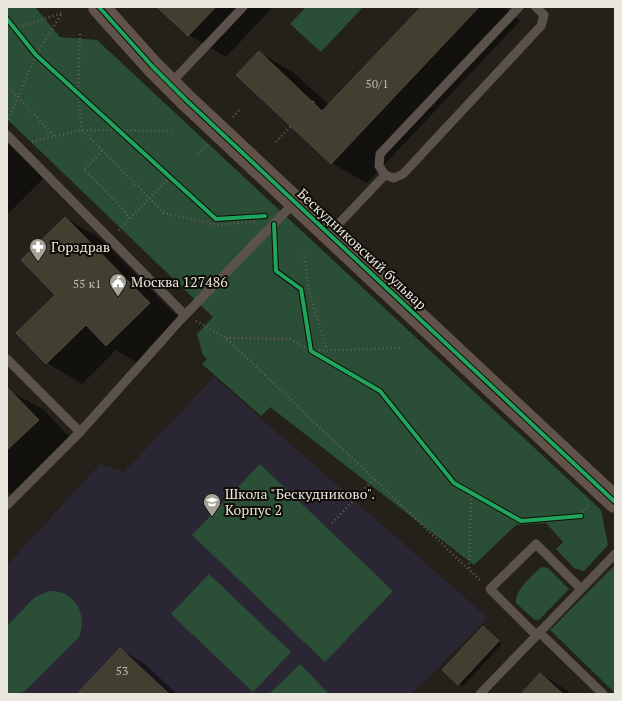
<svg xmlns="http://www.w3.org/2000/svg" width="622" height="701" viewBox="0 0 622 701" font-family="'PT Serif',serif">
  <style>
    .education { fill: #2b2633 }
    .green { fill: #2a4f36 }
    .shadow { fill: #0007 }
    .building { fill: #423e30; stroke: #4b4942 }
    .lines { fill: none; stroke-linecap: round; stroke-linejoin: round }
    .path { stroke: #655e58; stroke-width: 2.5; stroke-dasharray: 1 3; stroke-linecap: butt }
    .lane { stroke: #5c524c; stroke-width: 9 }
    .secondary { stroke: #61524a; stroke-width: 22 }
    .cycleway-casing { stroke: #0e0c07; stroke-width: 6 }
    .cycleway { stroke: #20a55d; stroke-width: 4 }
    .labels { text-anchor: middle; stroke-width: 4; stroke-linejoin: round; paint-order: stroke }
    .number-label { font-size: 12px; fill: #bfbcb2 }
    .poi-label { font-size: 14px; fill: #e9e6dd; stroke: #0e0c07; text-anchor: start }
    .street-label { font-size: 14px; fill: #e9e6dd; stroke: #0e0c07 }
  </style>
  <rect width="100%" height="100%" fill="#232119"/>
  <path class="education" d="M 214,377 L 488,618 L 411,694 L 7,694 L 7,561 L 9,563 L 100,464 L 124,472 Z"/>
  <path class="green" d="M 7,7 L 35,7 L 60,37 L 97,40 L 601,510 L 608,545 L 584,571 L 574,568 L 556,549 L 563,542 L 546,523 L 516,525 L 474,565 L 270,407 L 261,416 L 202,364 L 207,359 L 203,355 L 197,334 L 213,317 L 7,119 Z
    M 306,7 L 363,7 L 321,52 L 290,24 Z
    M 260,464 L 393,591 L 325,662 L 192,535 Z
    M 615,565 L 615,693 L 550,630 Z
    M 542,567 L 548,568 L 569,589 L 539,620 L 535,620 L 516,603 C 515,590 530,578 539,569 Z
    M 209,574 L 291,652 L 253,692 L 171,614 Z
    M 49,591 C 75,590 88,614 79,637 L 25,691 L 17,694 L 7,694 L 7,626 L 35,597 Z
    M 300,664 L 328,693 L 326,694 L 269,694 Z"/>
  <path class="shadow" d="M 159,7 L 273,7 L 226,57 L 189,35 Z
    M 417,7 L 505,7 L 520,21 L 367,183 L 331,163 L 259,52 L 294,73 L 329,105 L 420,9 Z
    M 7,141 L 44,178 L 7,215 Z
    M 65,218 L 100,238 L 185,324 L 142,366 L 116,350 L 82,384 L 47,363 Z
    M 9,390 L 44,410 L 73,441 L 16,496 L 7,491 L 7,391 Z
    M 483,627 L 502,644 L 463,686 L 458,684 Z
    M 120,649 L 145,664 L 177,694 L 78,694 Z
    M 541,674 L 565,689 L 571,694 L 522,694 Z"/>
  <path class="building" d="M 157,7 L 216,7 L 188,36 Z
    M 421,7 L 479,7 L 331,164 L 236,75 L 259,51 L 322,111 Z
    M 65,217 L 150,303 L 106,346 L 86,325 L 46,364 L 16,333 L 55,295 L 21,260 Z
    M 7,387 L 39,420 L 7,450 Z
    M 483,626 L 499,641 L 458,685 L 442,670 Z
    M 120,648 L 169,694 L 77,694 Z
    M 540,673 L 563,694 L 521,694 Z"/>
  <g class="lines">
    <path class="path" d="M 7,31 L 62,13
      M 80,34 L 78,93 L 82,130 L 164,213 L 219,225 L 257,221
      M 7,85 L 54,136
      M 313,102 L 315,100
      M 233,117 L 240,109
      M 7,123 L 36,55 L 62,13
      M 32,142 L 82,130 L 174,131
      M 276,142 L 291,126
      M 102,151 L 84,170 L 117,202 L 130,219
      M 198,154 L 207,145
      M 119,230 L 170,177
      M 304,253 L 309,291 L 327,350
      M 196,321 L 226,338 L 481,581
      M 226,338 L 290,339 L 311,351 L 401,348
      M 580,515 L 589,505
      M 332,523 L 374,479
      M 469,568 L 471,493"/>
    <path class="lane" d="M 170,84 L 243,7
      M 7,135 L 185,315
      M 385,175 L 379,166 L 380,154 L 519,7
      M 329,234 L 385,175 L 394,178 L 403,174 L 541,26 L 544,15 L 536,7
      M 7,359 L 80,432 L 185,315 L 295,202
      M 7,505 L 80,432
      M 539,632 L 603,694
      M 536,635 L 490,589 L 536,544 L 581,589
      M 480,694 L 615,554"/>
    <path class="secondary" d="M 99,7 L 152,66 L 186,100 L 615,502"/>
    <defs>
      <path id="cycleway" d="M 99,7 L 152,66 L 186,100 L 615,502
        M 7,19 L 36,55 L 216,219 L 265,216
        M 274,224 L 276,271 L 301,289 L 311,351 L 380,391 L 454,483 L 521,521 L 581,516"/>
    </defs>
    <use href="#cycleway" class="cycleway-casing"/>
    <use href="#cycleway" class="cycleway"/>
  </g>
  <defs>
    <symbol id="pharmacy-pin" viewBox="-11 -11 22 30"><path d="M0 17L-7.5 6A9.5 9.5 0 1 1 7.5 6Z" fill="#a4a198" stroke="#0e0c07"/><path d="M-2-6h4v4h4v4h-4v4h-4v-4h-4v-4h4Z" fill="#fff"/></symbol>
    <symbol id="civic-pin" viewBox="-11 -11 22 30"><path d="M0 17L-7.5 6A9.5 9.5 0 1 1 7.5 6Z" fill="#a4a198" stroke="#0e0c07"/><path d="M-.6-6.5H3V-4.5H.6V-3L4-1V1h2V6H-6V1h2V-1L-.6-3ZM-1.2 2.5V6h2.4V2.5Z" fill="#fff"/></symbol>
    <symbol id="school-pin" viewBox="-11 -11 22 30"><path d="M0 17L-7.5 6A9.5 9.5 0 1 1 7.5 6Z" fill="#a4a198" stroke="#0e0c07"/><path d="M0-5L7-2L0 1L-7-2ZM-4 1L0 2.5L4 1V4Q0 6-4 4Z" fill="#fff"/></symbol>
  </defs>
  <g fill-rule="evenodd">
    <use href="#pharmacy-pin" x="28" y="237" width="20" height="27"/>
    <use href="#civic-pin" x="108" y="272" width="20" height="27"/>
    <use href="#school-pin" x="202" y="492" width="20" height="27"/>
  </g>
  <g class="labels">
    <g class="number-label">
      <text x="377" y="88">50/1</text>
      <text x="87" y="288">55 к1</text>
      <text x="122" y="675">53</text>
    </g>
    <g class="poi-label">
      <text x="51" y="252">Горздрав</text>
      <text x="131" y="287">Москва 127486</text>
      <text x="225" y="499">Школа "Бескудниково".<tspan x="225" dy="16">Корпус 2</tspan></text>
    </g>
    <g class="street-label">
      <text transform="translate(362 249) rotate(43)" y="5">Бескудниковский бульвар</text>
    </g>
  </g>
  <rect width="622" height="701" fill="none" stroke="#e9e6dd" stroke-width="16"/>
</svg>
